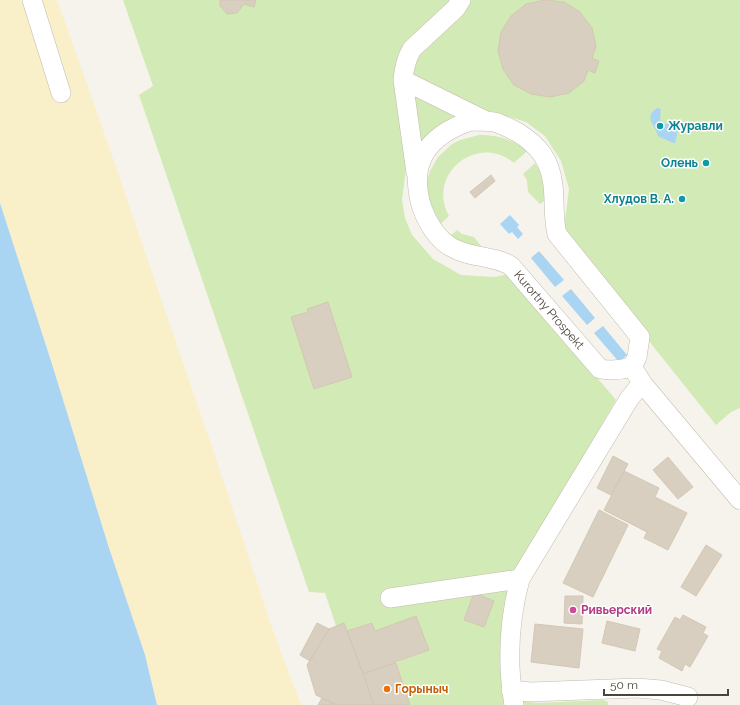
<svg xmlns="http://www.w3.org/2000/svg" width="740" height="705" viewBox="0 0 740 705" font-family="Raleway,sans-serif">
  <style>
    .green { fill: #d2eab5 }
    .sand { fill: #f9efc9 }
    .water { fill: #a9d4f2 }
    .building { fill: #d8cfc1; stroke: #d3c7b4 }
    .lines { fill: none; stroke-linecap: round; stroke-linejoin: round }
    .minor-casing { stroke: #c2bbae; stroke-width: 20 }
    .minor { stroke: #fff; stroke-width: 19 }
    .culture-dot { fill: #0f9aa8; stroke: #fff; stroke-width: 1.5 }
    .hotel-dot { fill: #d1479c; stroke: #fff; stroke-width: 1.5 }
    .food-dot { fill: #e8710a; stroke: #fff; stroke-width: 1.5 }
    .labels { text-anchor: middle; stroke-width: 3; stroke-linejoin: round; paint-order: stroke }
    .culture-label { font-size: 12px; font-weight: bold; fill: #0d838f; stroke: #fff; text-anchor: end }
    .street-label { font-size: 12px; fill: #4b4439; stroke: #fff }
    .hotel-label { font-size: 12px; font-weight: bold; fill: #b23c85; stroke: #fff; text-anchor: start }
    .food-label { font-size: 12px; font-weight: bold; fill: #c56008; stroke: #fff; text-anchor: start }
  </style>
  <rect width="100%" height="100%" fill="#f6f3ec"/>
  <path class="green" d="M 123,0 L 740,0 L 740,408 L 731,412 L 716,425 L 561,231 L 565,220 L 569,189 L 561,161 L 545,136 L 526,122 L 490,111 L 452,117 L 417,145 L 406,169 L 402,200 L 405,218 L 412,235 L 433,259 L 461,275 L 494,277 L 509,274 L 616,400 L 514,576 L 519,701 L 539,703 L 603,700 L 608,702 L 608,705 L 410,705 L 396,663 L 429,650 L 416,616 L 375,631 L 372,623 L 347,631 L 336,626 L 325,593 L 309,592 L 139,95 L 153,86 Z
    M 479,135 C 497,135 512,139 527,151 L 514,163 C 477,132 426,175 449,216 L 436,228 L 429,214 L 427,180 L 430,171 L 438,157 L 452,144 L 460,140 Z
    M 535,163 L 541,173 L 546,200 L 540,204 L 528,192 L 527,180 L 523,174 Z
    M 457,230 L 462,234 L 474,237 L 485,251 L 446,240 Z"/>
  <path class="sand" d="M 0,0 L 57,0 L 97,112 L 215,456 L 272,628 L 301,705 L 157,705 L 145,655 L 109,548 L 51,361 L 0,203 Z"/>
  <path class="water" d="M 657,108 L 661,109 L 660,119 L 664,124 L 672,124 L 679,126 L 675,143 C 672,143 662,138 658,136 C 655,124 643,118 657,108 Z
    M 0,203 L 51,361 L 109,548 L 145,655 L 157,705 L 0,705 Z
    M 510,215 L 519,225 L 517,227 L 523,234 L 518,239 L 512,232 L 509,234 L 500,224 Z
    M 539,251 L 564,280 L 555,287 L 531,258 Z
    M 571,289 L 595,318 L 587,325 L 562,296 Z
    M 603,326 L 627,355 L 619,362 L 594,333 Z"/>
  <path class="building" d="M 220,0 L 256,0 L 254,7 L 244,4 L 237,13 L 227,14 L 220,6 Z
    M 544,0 L 564,2 L 580,12 L 592,28 L 596,46 L 592,58 L 599,61 L 595,73 L 588,70 L 584,81 L 569,93 L 550,97 L 531,94 L 514,85 L 503,69 L 498,51 L 501,32 L 511,16 L 526,4 Z
    M 491,175 L 495,181 L 475,198 L 470,192 Z
    M 328,302 L 352,377 L 314,389 L 291,317 L 308,312 L 307,309 Z
    M 613,456 L 628,464 L 611,495 L 597,488 Z
    M 668,457 L 693,487 L 678,499 L 653,470 Z
    M 624,471 L 659,488 L 655,497 L 687,513 L 668,550 L 644,538 L 647,532 L 604,510 Z
    M 599,510 L 628,525 L 593,597 L 563,583 Z
    M 706,545 L 722,555 L 696,596 L 681,587 Z
    M 474,593 L 494,601 L 484,627 L 464,620 Z
    M 565,596 L 583,596 L 582,624 L 564,623 Z
    M 683,615 L 706,627 L 703,633 L 708,636 L 690,667 L 685,664 L 682,671 L 659,658 L 662,651 L 657,649 L 675,617 L 680,620 Z
    M 416,616 L 429,650 L 363,674 L 347,631 L 372,623 L 375,631 Z
    M 607,621 L 640,629 L 635,651 L 602,643 Z
    M 317,623 L 329,629 L 310,661 L 300,655 Z
    M 344,623 L 363,674 L 374,705 L 336,705 L 316,695 L 307,665 L 329,629 Z
    M 535,624 L 583,629 L 579,668 L 531,662 Z
    M 396,663 L 410,705 L 374,705 L 363,674 Z
    M 322,698 L 336,705 L 318,705 Z"/>
  <g class="lines">
    <defs>
      <path id="minor" d="M 32,0 L 61,93
        M 403,80 L 486,121
        M 470,121 C 478,121 486,121 494,122 C 502,124 509,128 517,132 C 538,145 550,159 553,185 C 555,202 553,218 557,234 L 640,337 L 637,357 L 632,367 C 621,370 612,371 600,369 L 511,266 C 493,255 469,258 451,247 C 437,239 427,222 422,208 C 408,163 427,136 470,121 Z
        M 416,173 L 403,80 C 404,68 406,59 412,49 L 456,8 L 461,0
        M 636,373 L 642,383 L 740,500
        M 390,598 L 520,579
        M 511,690 L 530,692 L 637,688 L 661,690 L 688,697
        M 514,705 C 507,664 509,620 520,579 L 629,399 L 642,383"/>
    </defs>
    <use href="#minor" class="minor-casing"/>
    <use href="#minor" class="minor"/>
  </g>
  <g class="culture-dot">
    <circle cx="660" cy="126" r="4"/>
    <circle cx="706" cy="163" r="4"/>
    <circle cx="682" cy="199" r="4"/>
  </g>
  <circle class="hotel-dot" cx="573" cy="610" r="4"/>
  <circle class="food-dot" cx="387" cy="689" r="4"/>
  <g class="labels">
    <g class="culture-label">
      <text x="668" y="130" text-anchor="start">Журавли</text>
      <text x="698" y="167">Олень</text>
      <text x="674" y="203">Хлудов В. А.</text>
    </g>
    <g class="street-label">
      <text transform="translate(549 310) rotate(49)" y="4">Kurortny Prospekt</text>
    </g>
    <g class="hotel-label">
      <text x="581" y="614">Ривьерский</text>
    </g>
    <g class="food-label">
      <text x="395" y="693">Горыныч</text>
    </g>
  </g>
  <path d="M604 689v6h124v-6" fill="none" stroke="#4b4439" stroke-width="2"/>
  <text x="610" y="689" font-size="12" fill="#4b4439" stroke="#ffffff" stroke-width="3" paint-order="stroke">50 m</text>
</svg>
